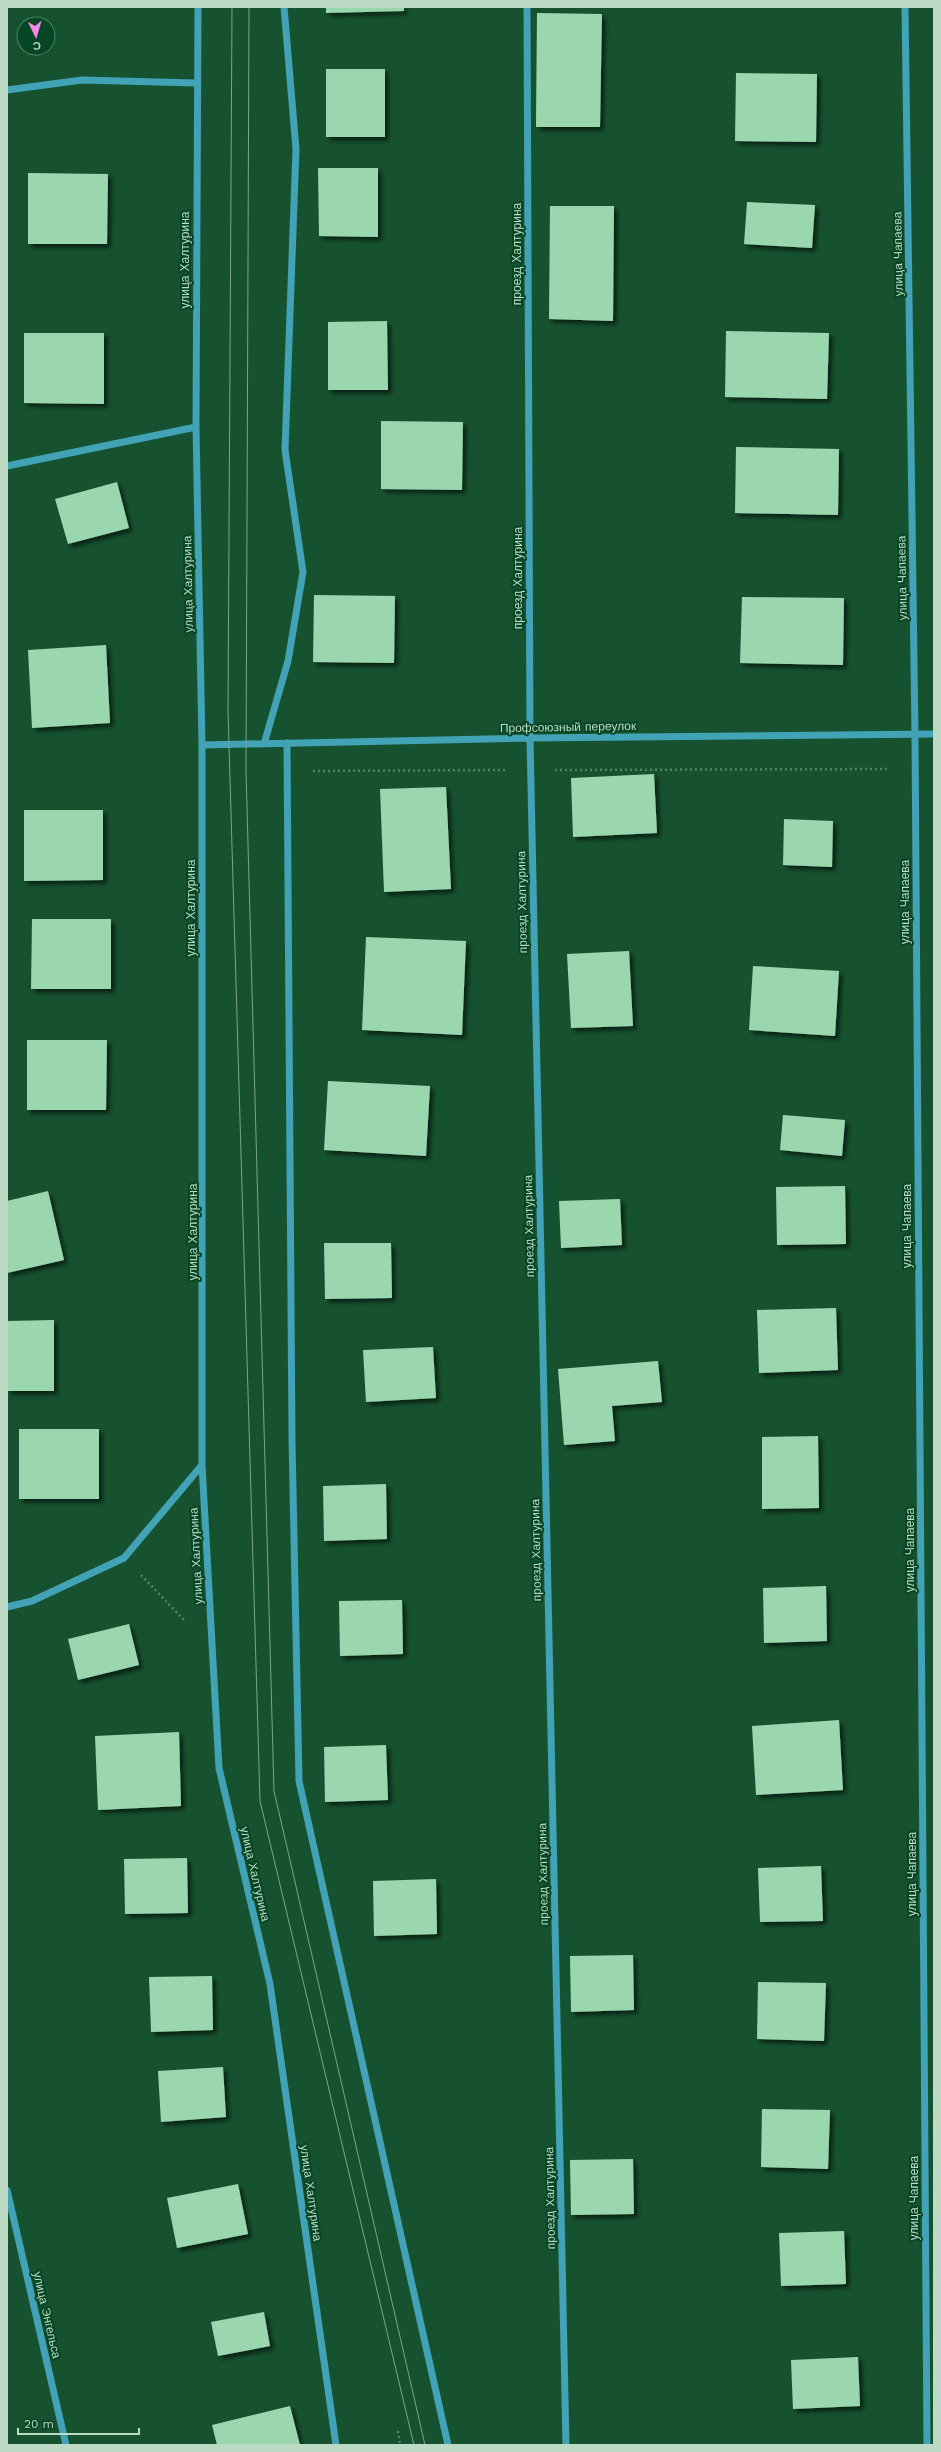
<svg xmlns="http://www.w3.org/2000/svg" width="941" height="2452" viewBox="0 0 941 2452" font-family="'Work Sans',sans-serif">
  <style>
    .building { fill: #9bd7ae; filter: url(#shadow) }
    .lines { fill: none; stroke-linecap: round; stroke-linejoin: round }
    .path { stroke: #528365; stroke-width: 2.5; stroke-dasharray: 2 3; stroke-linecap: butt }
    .minor { stroke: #42a2b6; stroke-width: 7 }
    .tram { stroke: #7da68b; stroke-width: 1 }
    .labels { text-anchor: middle; stroke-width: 4; stroke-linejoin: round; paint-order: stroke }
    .street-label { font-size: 12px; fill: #bddac5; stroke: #064625 }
  </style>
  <defs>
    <filter id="shadow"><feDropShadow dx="3.5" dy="3.5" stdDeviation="2" flood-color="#0009"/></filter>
  </defs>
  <rect width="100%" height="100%" fill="#16522f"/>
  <path class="building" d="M 326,7 L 404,7 L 404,11 L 326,13 Z
    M 537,13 L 602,14 L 600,127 L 536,127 Z
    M 326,69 L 385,69 L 385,137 L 326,137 Z
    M 736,73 L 817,74 L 816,142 L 735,141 Z
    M 318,168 L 378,168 L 378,237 L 319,236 Z
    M 28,173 L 108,174 L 107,244 L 28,244 Z
    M 747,202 L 815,205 L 812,248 L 744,244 Z
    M 550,206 L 614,206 L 613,321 L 549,319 Z
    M 387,321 L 388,390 L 328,390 L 328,322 Z
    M 726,331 L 829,333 L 827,399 L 725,397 Z
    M 24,333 L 104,333 L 104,404 L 24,403 Z
    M 381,421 L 463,422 L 462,490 L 381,489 Z
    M 736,447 L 839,449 L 838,515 L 735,513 Z
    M 117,482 L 129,528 L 68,544 L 55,499 Z
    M 314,595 L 395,596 L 394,663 L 313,662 Z
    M 742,597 L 844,598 L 843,665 L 740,663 Z
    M 106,645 L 110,723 L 32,728 L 28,650 Z
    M 654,774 L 657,833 L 573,837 L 571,778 Z
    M 446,787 L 451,889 L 384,892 L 380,789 Z
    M 24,810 L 103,810 L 103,880 L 24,881 Z
    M 784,819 L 833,821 L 832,867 L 783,865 Z
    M 32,919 L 111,919 L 111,989 L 31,989 Z
    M 366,937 L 466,941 L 462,1035 L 362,1030 Z
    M 629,951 L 633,1026 L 571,1028 L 567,954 Z
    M 753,966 L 839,971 L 835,1036 L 749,1030 Z
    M 27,1040 L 107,1040 L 106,1110 L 27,1110 Z
    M 328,1081 L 430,1086 L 426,1156 L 324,1150 Z
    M 783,1115 L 845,1120 L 842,1156 L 780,1150 Z
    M 845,1186 L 846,1244 L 777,1245 L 776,1187 Z
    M 48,1191 L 64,1260 L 7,1273 L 7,1201 Z
    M 620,1199 L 622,1245 L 561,1248 L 559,1201 Z
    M 324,1243 L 391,1243 L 392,1298 L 325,1299 Z
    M 836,1308 L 838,1370 L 759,1373 L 757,1310 Z
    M 54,1320 L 54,1391 L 7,1391 L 7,1321 Z
    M 433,1347 L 436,1398 L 366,1402 L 363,1350 Z
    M 658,1361 L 662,1402 L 612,1406 L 615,1441 L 564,1445 L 558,1369 Z
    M 19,1429 L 99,1429 L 99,1499 L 19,1499 Z
    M 818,1436 L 819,1508 L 762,1509 L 762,1437 Z
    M 386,1484 L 387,1539 L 324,1541 L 323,1486 Z
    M 826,1586 L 827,1641 L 764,1643 L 763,1588 Z
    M 402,1600 L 403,1654 L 340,1656 L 339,1601 Z
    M 129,1624 L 139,1665 L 78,1680 L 68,1639 Z
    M 839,1720 L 843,1790 L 756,1795 L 752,1726 Z
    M 179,1732 L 181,1806 L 98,1810 L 95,1736 Z
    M 386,1745 L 388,1800 L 325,1802 L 324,1747 Z
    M 187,1858 L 188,1913 L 125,1914 L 124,1859 Z
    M 821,1866 L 823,1921 L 760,1922 L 758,1868 Z
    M 436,1879 L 437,1934 L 374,1936 L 373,1881 Z
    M 633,1955 L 634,2010 L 571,2012 L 570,1956 Z
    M 212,1976 L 213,2030 L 151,2032 L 149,1977 Z
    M 758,1982 L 826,1983 L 824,2041 L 757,2039 Z
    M 223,2067 L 226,2117 L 161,2122 L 158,2071 Z
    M 762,2109 L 830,2110 L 828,2169 L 761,2167 Z
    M 633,2159 L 634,2214 L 571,2215 L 570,2160 Z
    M 238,2184 L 248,2234 L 177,2248 L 167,2198 Z
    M 844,2231 L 846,2284 L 781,2286 L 779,2233 Z
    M 264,2312 L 270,2346 L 218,2356 L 211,2322 Z
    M 858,2357 L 860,2406 L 793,2409 L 791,2360 Z
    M 290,2406 L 300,2445 L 217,2445 L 212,2425 Z"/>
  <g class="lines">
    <path class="path" d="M 555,770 L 890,769
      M 313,771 L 506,770
      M 141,1575 L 185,1621
      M 398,2431 L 400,2445"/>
    <path class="minor" d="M 198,7 L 196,427 L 202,745 L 202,1465 L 219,1768 L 270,1984 L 336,2445
      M 527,7 L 530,738 L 566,2445
      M 905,7 L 915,735 L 927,2445
      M 7,90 L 82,80 L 196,83
      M 7,466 L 196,427
      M 287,743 L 292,1440 L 299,1781 L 448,2445
      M 264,744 L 288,661 L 303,572 L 285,450 L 296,149 L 284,7
      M 202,745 L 530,738 L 934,734
      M 7,1607 L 32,1601 L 124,1558 L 202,1465
      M 7,2190 L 66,2445"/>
    <path class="tram" d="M 232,7 L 228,710 L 260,1801 L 414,2445
      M 249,7 L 246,771 L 274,1791 L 425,2445"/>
  </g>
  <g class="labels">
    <g class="street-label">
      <text transform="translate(517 254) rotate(-90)" y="4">проезд Халтурина</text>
      <text transform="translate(898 254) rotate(-91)" y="4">улица Чапаева</text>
      <text transform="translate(185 260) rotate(-90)" y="4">улица Халтурина</text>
      <text transform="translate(518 578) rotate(-90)" y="4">проезд Халтурина</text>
      <text transform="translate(902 578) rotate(-91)" y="4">улица Чапаева</text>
      <text transform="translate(188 584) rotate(-91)" y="4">улица Халтурина</text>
      <text transform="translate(568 727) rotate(-1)" y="4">Профсоюзный переулок</text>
      <text transform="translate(522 902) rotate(-91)" y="4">проезд Халтурина</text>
      <text transform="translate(905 902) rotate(-90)" y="4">улица Чапаева</text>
      <text transform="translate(191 908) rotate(-90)" y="4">улица Халтурина</text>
      <text transform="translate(529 1226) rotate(-91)" y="4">проезд Халтурина</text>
      <text transform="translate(907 1226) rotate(-90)" y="4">улица Чапаева</text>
      <text transform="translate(193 1232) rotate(-90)" y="4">улица Халтурина</text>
      <text transform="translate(536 1550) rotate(-91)" y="4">проезд Халтурина</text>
      <text transform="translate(910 1550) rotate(-90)" y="4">улица Чапаева</text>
      <text transform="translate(196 1556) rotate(-93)" y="4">улица Халтурина</text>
      <text transform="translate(255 1874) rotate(77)" y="4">улица Халтурина</text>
      <text transform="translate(543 1874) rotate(-91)" y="4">проезд Халтурина</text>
      <text transform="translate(912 1874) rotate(-90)" y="4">улица Чапаева</text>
      <text transform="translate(311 2193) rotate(82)" y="4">улица Халтурина</text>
      <text transform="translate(550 2198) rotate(-91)" y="4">проезд Халтурина</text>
      <text transform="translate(914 2198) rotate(-90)" y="4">улица Чапаева</text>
      <text transform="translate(47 2315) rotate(77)" y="4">улица Энгельса</text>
    </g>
  </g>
  <rect width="941" height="2452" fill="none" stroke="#bddac5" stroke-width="16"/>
  <g transform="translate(36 36) rotate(175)"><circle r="19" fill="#064625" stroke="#4f8165"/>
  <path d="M0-3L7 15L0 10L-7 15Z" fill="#fb87e6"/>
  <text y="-6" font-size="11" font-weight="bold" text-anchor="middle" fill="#bddac5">С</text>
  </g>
  <path d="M18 2428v6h121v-6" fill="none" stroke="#bddac5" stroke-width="2"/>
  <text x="24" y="2428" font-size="12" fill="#bddac5" stroke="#064625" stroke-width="3" paint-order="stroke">20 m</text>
</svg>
